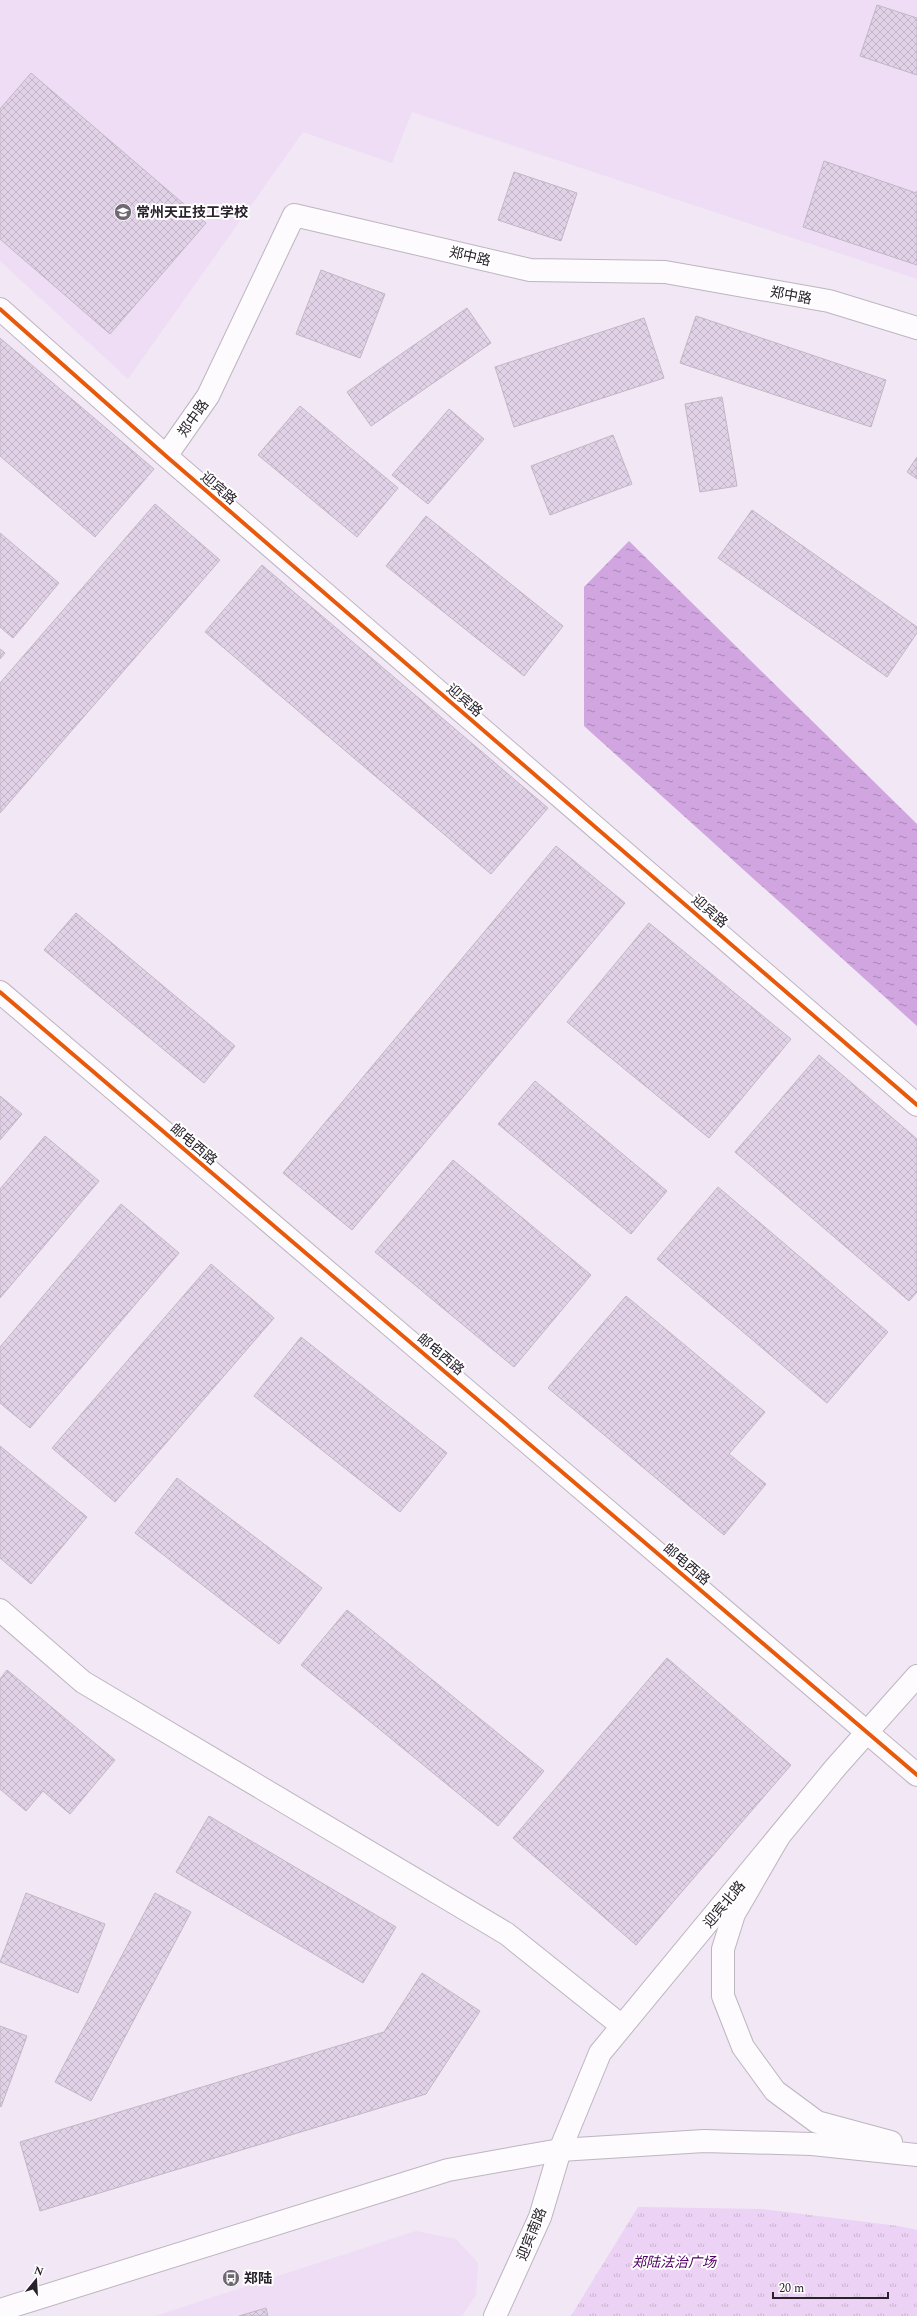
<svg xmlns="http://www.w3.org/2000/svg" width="917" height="2316" viewBox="0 0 917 2316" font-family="Spectral,'Noto Sans SC',serif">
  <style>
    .built { fill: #efddf6 }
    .park { fill: url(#park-tufts) }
    .water { fill: url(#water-ripples) }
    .building { fill: url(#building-cross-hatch); stroke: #c0b8c3 }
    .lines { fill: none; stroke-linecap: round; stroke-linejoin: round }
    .minor-casing { stroke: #bdb5c0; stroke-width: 24 }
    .major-casing { stroke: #bdb5c0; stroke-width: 24 }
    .minor { stroke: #fdfbfe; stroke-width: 22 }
    .major { stroke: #fdfbfe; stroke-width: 22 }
    .cycleway-casing { stroke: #fff; stroke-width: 6 }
    .cycleway { stroke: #e8590c; stroke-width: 4 }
    .labels { text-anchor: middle; stroke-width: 4; stroke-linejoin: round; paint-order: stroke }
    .poi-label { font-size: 14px; font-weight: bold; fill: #29222c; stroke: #fff; text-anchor: start }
    .street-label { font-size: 14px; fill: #29222c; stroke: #fff }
    .park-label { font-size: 14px; font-style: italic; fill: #510165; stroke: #fff }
  </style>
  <defs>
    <pattern id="park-tufts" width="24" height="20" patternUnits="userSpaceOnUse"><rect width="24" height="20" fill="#ecd2f4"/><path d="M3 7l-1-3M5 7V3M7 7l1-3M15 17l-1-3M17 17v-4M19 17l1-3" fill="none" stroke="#cab4d1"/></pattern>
    <pattern id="water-ripples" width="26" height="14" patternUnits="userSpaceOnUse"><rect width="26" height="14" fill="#d0a5e0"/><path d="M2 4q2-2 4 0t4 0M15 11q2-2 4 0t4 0" fill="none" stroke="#a986b6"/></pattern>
    <pattern id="building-cross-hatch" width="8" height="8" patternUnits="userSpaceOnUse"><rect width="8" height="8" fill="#e2d2e8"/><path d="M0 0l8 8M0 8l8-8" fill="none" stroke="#c2b4c7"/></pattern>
  </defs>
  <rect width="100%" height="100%" fill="#f1e7f5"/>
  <path class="built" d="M 0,0 L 917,0 L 917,279 L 412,112 L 392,163 L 303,132 L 128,379 L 0,261 Z
    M 416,2231 L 456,2239 L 478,2263 L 476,2295 L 462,2316 L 155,2316 Z"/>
  <path class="park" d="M 638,2207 L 761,2209 L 898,2226 L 917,2230 L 917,2316 L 571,2316 Z"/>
  <path class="water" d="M 629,541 L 917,824 L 917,1026 L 584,726 L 584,587 Z"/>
  <path class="building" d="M 877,5 L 917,18 L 917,75 L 860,56 Z
    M 31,73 L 206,223 L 110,334 L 0,239 L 0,109 Z
    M 824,161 L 916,193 L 917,191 L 917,265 L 803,227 Z
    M 514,172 L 577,193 L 561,241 L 498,220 Z
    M 321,270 L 385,294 L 360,358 L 296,334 Z
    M 467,308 L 491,343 L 371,426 L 347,392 Z
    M 696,316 L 886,380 L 871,427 L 680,363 Z
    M 644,318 L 664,378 L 514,427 L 495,367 Z
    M 0,338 L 154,469 L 95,537 L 0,456 Z
    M 722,397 L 737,486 L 700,492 L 685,404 Z
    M 300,406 L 398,488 L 357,537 L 258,455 Z
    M 449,409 L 484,439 L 428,504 L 392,475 Z
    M 613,435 L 632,484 L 550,515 L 531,466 Z
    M 917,457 L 917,479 L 907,472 Z
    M 155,504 L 220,560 L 0,813 L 0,683 Z
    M 752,510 L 917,627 L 917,633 L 887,677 L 718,558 Z
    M 426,516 L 563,626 L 524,676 L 386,566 Z
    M 0,533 L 59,583 L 13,638 L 0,627 Z
    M 262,565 L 548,808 L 491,874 L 205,632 Z
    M 0,649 L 5,653 L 0,659 Z
    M 556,846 L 625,903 L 352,1230 L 283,1173 Z
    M 76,913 L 235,1046 L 204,1083 L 44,950 Z
    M 649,923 L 791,1039 L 709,1138 L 567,1022 Z
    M 819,1055 L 917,1139 L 917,1292 L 909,1301 L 735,1152 Z
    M 535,1081 L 667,1191 L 631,1234 L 498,1124 Z
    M 0,1096 L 22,1114 L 0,1140 Z
    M 45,1136 L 99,1181 L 0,1298 L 0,1189 Z
    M 453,1160 L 591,1275 L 514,1367 L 375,1252 Z
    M 718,1187 L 888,1332 L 827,1403 L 657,1259 Z
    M 121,1204 L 179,1253 L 30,1428 L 0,1403 L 0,1347 Z
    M 211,1264 L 274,1318 L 115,1502 L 52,1448 Z
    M 626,1296 L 765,1412 L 729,1454 L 766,1484 L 724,1535 L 548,1388 Z
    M 301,1337 L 447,1453 L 400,1512 L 254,1396 Z
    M 0,1446 L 87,1517 L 31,1584 L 0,1558 Z
    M 177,1478 L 322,1588 L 279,1644 L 135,1533 Z
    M 347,1610 L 544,1771 L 498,1826 L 301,1665 Z
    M 667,1658 L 791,1765 L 636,1945 L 513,1838 Z
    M 7,1670 L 115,1760 L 70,1814 L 43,1791 L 26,1811 L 0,1789 L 0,1679 Z
    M 209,1816 L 396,1927 L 363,1983 L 176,1872 Z
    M 26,1893 L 105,1924 L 78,1993 L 0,1962 Z
    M 155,1893 L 191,1912 L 91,2101 L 55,2082 Z
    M 422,1973 L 480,2011 L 426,2094 L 40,2211 L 20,2142 L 384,2032 Z
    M 0,2026 L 27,2036 L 1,2107 L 0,2106 Z
    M 266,2308 L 268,2316 L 239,2316 Z"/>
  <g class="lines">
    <defs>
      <path id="minor" d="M 0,309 L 166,456 L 917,1105
        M 166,456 L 208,396 L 294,215 L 530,270 L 665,272 L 829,301 L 917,328
        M 0,992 L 917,1775
        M 0,1610 L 83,1682 L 507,1934 L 622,2026
        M 495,2316 L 540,2217 L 560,2150 L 600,2053 L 836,1767 L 917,1676"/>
      <path id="major" d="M 778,1838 L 734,1914 L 723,1949 L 723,1996 L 743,2047 L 775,2091 L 817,2122 L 891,2142
        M 0,2310 L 448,2170 L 560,2150 L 704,2141 L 812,2144 L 917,2155"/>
    </defs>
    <use href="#minor" class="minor-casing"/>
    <use href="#major" class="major-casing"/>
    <use href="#minor" class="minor"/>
    <use href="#major" class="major"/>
    <defs>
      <path id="cycleway" d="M 0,309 L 166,456 L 917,1105
        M 0,992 L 917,1775"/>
    </defs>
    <use href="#cycleway" class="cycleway-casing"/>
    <use href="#cycleway" class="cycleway"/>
  </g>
  <defs>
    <symbol id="school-disc" viewBox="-11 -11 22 22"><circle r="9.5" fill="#6f6772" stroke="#fff"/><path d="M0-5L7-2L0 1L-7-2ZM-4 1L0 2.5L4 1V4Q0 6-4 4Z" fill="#fff"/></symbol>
    <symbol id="bus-disc" viewBox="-11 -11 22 22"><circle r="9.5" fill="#6f6772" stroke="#fff"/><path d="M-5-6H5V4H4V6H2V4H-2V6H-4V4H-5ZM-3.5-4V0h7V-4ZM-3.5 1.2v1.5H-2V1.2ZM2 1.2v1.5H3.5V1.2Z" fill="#fff"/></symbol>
  </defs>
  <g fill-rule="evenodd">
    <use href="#school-disc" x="113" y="202" width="20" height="20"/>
    <use href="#bus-disc" x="221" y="2268" width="20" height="20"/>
  </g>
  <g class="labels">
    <g class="poi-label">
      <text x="136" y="217">常州天正技工学校</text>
      <text x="244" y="2283">郑陆</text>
    </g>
    <g class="street-label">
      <text transform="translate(470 256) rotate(13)" y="5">郑中路</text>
      <text transform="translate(791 295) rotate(10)" y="5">郑中路</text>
      <text transform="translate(193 418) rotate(-55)" y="5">郑中路</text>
      <text transform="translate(219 488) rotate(41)" y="5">迎宾路</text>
      <text transform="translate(465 700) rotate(41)" y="5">迎宾路</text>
      <text transform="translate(710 911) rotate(41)" y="5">迎宾路</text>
      <text transform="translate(194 1144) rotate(40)" y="5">邮电西路</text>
      <text transform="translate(441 1354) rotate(40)" y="5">邮电西路</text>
      <text transform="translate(687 1564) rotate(40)" y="5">邮电西路</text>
      <text transform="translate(724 1904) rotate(-50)" y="5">迎宾北路</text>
      <text transform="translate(531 2234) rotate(-68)" y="5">迎宾南路</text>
    </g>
    <g class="park-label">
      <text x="674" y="2267">郑陆法治广场</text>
    </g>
  </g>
  <g transform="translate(36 2280) rotate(18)" stroke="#ffffff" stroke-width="3" paint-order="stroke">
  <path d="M0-3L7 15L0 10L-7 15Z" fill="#29222c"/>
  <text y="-6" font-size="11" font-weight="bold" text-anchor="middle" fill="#29222c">N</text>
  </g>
  <path d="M773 2292v6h115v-6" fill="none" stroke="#29222c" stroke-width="2"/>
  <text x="779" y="2292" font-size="12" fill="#29222c" stroke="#ffffff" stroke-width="3" paint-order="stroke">20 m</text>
</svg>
